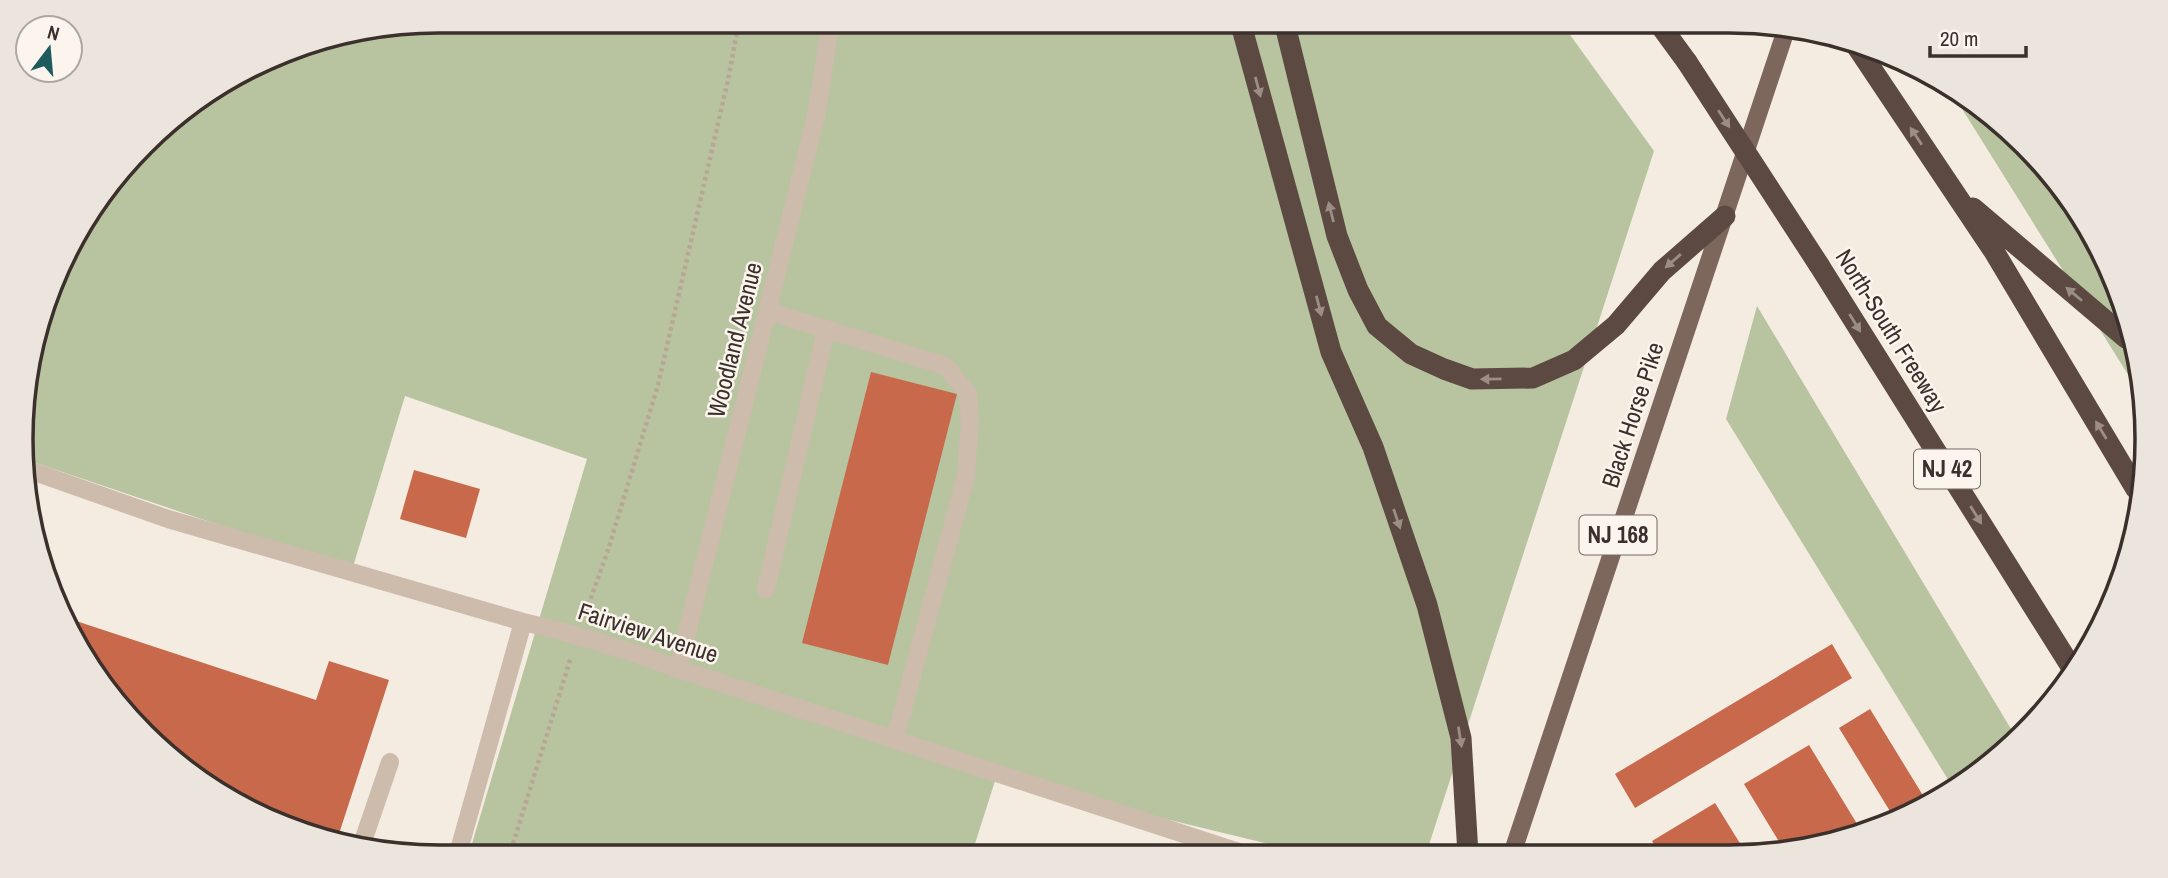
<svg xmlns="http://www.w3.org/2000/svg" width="2168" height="878" viewBox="0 0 2168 878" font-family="'Archivo Narrow',sans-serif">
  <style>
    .green { fill: #b8c4a0 }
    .building { fill: #c8694b }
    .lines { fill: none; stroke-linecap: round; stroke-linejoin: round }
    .path { stroke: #b9a596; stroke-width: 4.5; stroke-dasharray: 3.5 3.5; stroke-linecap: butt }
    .lane { stroke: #cdbbac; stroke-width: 18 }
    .street { stroke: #cdbbac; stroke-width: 18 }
    .primary { stroke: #7d675c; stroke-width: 18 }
    .highway { stroke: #5c4a42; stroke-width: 21 }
    .highway-bridge { stroke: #5c4a42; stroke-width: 21 }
    .oneway { fill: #9c8e87 }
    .labels { text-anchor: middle; stroke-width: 5; stroke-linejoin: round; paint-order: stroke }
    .shield { fill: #fbf5ee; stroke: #756b66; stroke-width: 2 }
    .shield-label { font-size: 23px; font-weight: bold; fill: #3b302b }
    .street-label { font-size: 24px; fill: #3b302b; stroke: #fbf5ee }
    .rim { fill: none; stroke: #3b302b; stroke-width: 3.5 }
  </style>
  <rect width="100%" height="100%" fill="#f4ebe1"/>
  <path class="green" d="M 439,21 L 1560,21 L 1654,151 L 1426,854 L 1314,855 L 996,778 L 971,856 L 468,857 L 587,459 L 405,396 L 352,570 L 27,460 L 25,384 L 77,230 L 164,124 L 304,43 Z
    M 1954,96 L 2004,124 L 2104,254 L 2142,397 Z
    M 1757,306 L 2017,739 L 2004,754 L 1952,786 L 1726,419 Z"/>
  <path class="building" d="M 871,372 L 957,394 L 888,665 L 802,643 Z
    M 414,470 L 480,489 L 466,538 L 400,519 Z
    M 70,619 L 316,700 L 329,661 L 389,680 L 337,840 L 296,830 L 184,770 L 91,671 Z
    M 1832,644 L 1852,678 L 1635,808 L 1615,774 Z
    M 1870,709 L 1927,802 L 1896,821 L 1839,728 Z
    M 1809,745 L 1862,832 L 1786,853 L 1744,784 Z
    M 1715,803 L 1746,853 L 1660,854 L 1652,841 Z"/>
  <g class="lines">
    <path class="path" d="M 586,612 L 609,547 L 658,385 L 728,80 L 739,21
      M 509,857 L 571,657"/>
    <path class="lane" d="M 767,311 L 946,366 L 968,394 L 970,420 L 966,476 L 895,739
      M 766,589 L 826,330
      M 362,844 L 390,762"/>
    <path class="street" d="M 29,470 L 168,519 L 523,622 C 577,634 627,650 678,669 L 1248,855
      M 678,669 L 816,116 L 831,21
      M 457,857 L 523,622"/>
    <path class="primary" d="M 1512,854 L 1786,30"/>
    <path class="highway" d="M 1240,21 L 1331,352 L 1373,447 L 1427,605 L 1461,738 L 1468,854
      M 1284,21 L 1337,236 L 1358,290 L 1377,326 L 1411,354 L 1444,369 L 1472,379 L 1533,378 L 1574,360 L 1616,325 L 1662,271 L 1725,216
      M 1657,21 L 1687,62
      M 1853,41 L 1995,253 L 2136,489
      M 1973,208 L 2126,338
      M 1819,265 L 2075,673"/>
    <path class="highway-bridge" d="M 1687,62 L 1819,265"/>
  </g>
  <defs><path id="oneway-solid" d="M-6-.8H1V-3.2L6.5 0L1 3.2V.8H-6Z" transform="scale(1.75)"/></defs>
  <g class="oneway">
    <use href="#oneway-solid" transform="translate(1258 87) rotate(75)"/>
    <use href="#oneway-solid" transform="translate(1724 119) rotate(57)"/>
    <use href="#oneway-solid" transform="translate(1916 136) rotate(-124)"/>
    <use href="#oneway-solid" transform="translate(1331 212) rotate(-104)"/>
    <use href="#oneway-solid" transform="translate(1673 261) rotate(139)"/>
    <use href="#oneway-solid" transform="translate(2074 294) rotate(-140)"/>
    <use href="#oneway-solid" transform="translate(1319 306) rotate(75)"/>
    <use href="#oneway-solid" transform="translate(1855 323) rotate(58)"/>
    <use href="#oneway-solid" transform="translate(1491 379) rotate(179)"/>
    <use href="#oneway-solid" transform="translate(2101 430) rotate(-121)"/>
    <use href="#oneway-solid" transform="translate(1976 515) rotate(58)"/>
    <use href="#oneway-solid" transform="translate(1397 519) rotate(71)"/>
    <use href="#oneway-solid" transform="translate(1460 737) rotate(81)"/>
  </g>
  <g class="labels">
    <g class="shield">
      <rect x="1914" y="449.5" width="66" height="39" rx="5"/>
      <rect x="1579.5" y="515.5" width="77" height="39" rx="5"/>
    </g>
    <g class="shield-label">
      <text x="1947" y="477">NJ 42</text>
      <text x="1618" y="543">NJ 168</text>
    </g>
    <g class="street-label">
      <text transform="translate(1891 331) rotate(58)" y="8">North-South Freeway</text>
      <text transform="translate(735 340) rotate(-76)" y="8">Woodland Avenue</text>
      <text transform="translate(1633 415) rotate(-72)" y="8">Black Horse Pike</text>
      <text transform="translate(648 633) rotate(18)" y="8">Fairview Avenue</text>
    </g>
  </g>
  <path d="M0 0H2168V878H0ZM439 33H1729A406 406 0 0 1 2135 439V439A406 406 0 0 1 1729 845H439A406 406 0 0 1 33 439V439A406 406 0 0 1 439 33Z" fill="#ece5de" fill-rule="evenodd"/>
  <path class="rim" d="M439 33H1729A406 406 0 0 1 2135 439V439A406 406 0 0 1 1729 845H439A406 406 0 0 1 33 439V439A406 406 0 0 1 439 33Z"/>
  <g transform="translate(49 49) rotate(16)"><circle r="33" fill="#fbf5ee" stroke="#aea6a0" stroke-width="2"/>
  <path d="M0-5L12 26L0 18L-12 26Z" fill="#1f5a5e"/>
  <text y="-10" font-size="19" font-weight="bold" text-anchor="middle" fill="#3b302b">N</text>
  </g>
  <path d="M1930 46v10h96v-10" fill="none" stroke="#3b302b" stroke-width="3.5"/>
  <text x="1940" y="46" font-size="21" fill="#3b302b" stroke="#fbf5ee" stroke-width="5" paint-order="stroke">20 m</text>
</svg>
